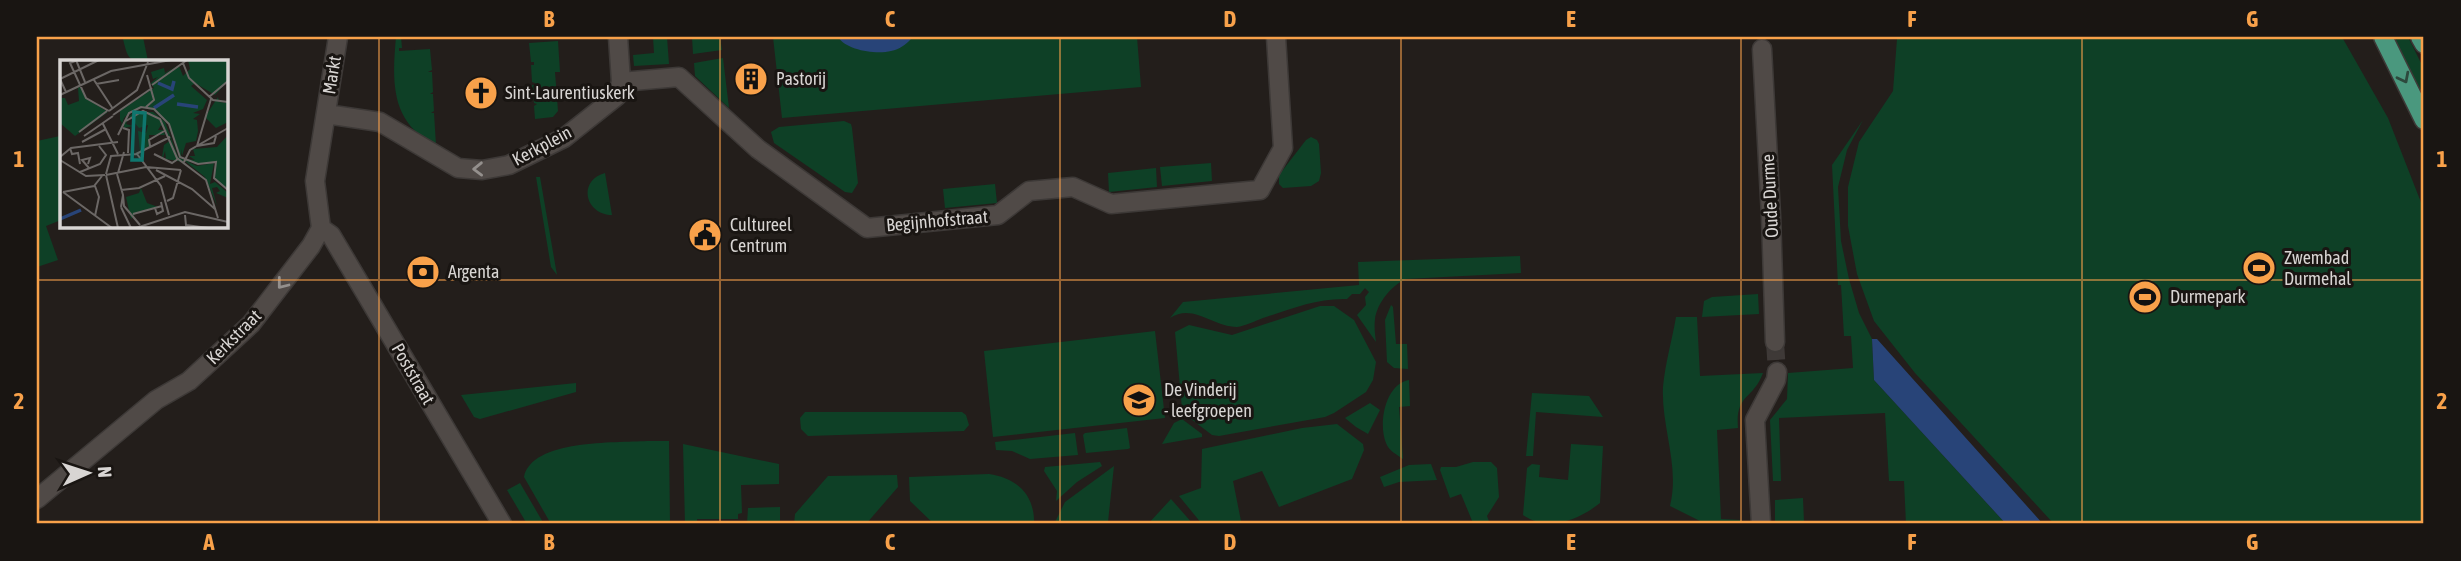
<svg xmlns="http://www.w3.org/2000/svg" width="2461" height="561" viewBox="0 0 2461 561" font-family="'Asap Condensed',sans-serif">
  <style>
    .green { fill: #0e4026 }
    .water { fill: #284478 }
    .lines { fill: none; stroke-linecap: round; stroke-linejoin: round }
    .minor-tunnel { stroke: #3e3937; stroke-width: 18; stroke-dasharray: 18 9; stroke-linecap: butt }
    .minor-casing { stroke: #3d3937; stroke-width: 21 }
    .major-casing { stroke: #3d3937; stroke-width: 21 }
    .minor { stroke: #504a47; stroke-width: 18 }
    .major { stroke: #4a987e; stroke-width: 18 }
    .oneway { stroke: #2d493d }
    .oneway2 { stroke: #94908d }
    .grid { fill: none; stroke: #f8a14a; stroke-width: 2; stroke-opacity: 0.55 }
    .labels { text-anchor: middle; stroke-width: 6; stroke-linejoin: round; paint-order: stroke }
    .street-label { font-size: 18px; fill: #d8d5d3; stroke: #191512 }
    .poi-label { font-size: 18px; fill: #d8d5d3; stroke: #191512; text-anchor: start }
    .inset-river { fill: none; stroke: #284478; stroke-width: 3.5 }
    .inset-road { fill: none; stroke: #6b6765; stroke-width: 2 }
    .view { fill: #0f766e; fill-opacity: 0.15; stroke: #0f766e; stroke-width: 3.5 }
    .inset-edge { fill: none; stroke: #d8d5d3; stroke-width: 3.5 }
    .neatline { fill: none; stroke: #f8a14a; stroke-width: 2.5 }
    .grid-label { font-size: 23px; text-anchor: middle; font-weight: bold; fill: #f8a14a }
  </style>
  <rect width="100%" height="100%" fill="#231e1b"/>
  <path class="green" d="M 133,37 L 143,37 L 148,61 C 127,61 128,58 123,39 Z
    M 396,37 L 401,37 L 402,48 L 399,48 L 399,51 L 430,49 L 432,70 L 428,72 L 432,72 L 433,92 L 430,94 L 433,94 L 434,111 L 431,113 L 434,113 L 436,145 C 390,123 392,81 396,37 Z
    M 653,37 L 667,37 L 669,64 L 634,66 L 633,55 L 654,53 Z
    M 692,37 L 720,37 L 722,50 L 693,54 Z
    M 773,37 L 1137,37 L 1141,87 L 782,118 Z
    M 1915,37 L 2342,37 L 2388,118 L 2424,210 L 2424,524 L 2054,524 L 1915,373 L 1874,321 L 1857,274 L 1848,226 L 1848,187 L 1859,142 L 1893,91 L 1897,39 Z
    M 2393,37 L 2408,37 L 2424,69 L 2424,98 Z
    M 558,41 L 560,72 L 555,72 L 558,111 L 553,117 L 535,119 L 534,106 L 537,104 L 534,103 L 532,85 L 535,85 L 535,83 L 532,82 L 531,65 L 534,65 L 534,62 L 531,62 L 529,43 Z
    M 723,58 L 729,108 L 695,76 L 694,63 Z
    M 1863,120 L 1847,150 L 1838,187 L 1841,241 L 1849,279 L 1859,313 L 1872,339 L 1874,380 L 2006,524 L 1906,524 L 1904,481 L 1889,481 L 1885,413 L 1779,418 L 1781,481 L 1773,481 L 1770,420 L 1787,399 L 1788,373 L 1853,368 L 1851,336 L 1844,336 L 1841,285 L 1838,285 L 1832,165 Z
    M 844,121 L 851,124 L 852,128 L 858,183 L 852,193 L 845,192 L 774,143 L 771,132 L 779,127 Z
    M 60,136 L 61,220 L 46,226 L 58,260 L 37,267 L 37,141 Z
    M 1311,137 L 1317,140 L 1319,144 L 1321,173 L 1319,181 L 1311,186 L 1283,188 L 1279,184 L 1279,175 L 1306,140 Z
    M 1211,163 L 1212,181 L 1162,186 L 1160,167 Z
    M 1156,168 L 1157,187 L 1109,192 L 1108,173 Z
    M 605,173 L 612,215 C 584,214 578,180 605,173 Z
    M 536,177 L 540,177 L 557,275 L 551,267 Z
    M 995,184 L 997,203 L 945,208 L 943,189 Z
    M 1520,256 L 1521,273 L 1406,279 C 1392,285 1377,303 1375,319 C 1374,326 1375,335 1376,342 L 1357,315 L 1366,305 L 1365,297 L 1369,292 L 1365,288 L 1360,294 L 1352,294 L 1347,299 C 1317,298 1291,309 1263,318 C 1255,321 1245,326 1237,327 C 1213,327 1193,303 1170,318 L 1183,302 L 1359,285 L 1358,262 Z
    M 1758,294 L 1759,314 L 1702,317 L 1704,301 L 1712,297 Z
    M 1391,305 L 1393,307 L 1396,344 L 1407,344 L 1408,369 L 1394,368 L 1387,362 L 1385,320 Z
    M 1320,306 L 1334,306 L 1354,320 L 1376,362 L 1373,380 L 1366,392 L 1334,413 L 1325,417 L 1219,436 L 1212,435 L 1187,416 L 1182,409 L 1175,332 L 1189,325 L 1232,335 Z
    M 1676,317 L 1697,317 L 1700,376 L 1763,373 C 1753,400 1735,394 1738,428 L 1717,430 L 1721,519 L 1741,520 L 1742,524 L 1706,524 L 1670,506 C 1680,466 1661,427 1663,387 C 1665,364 1672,340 1676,317 Z
    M 1155,331 L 1165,418 L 993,437 L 984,351 Z
    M 1409,380 L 1410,406 L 1399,407 L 1403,459 C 1396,454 1389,451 1386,443 C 1378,424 1385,384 1409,380 Z
    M 576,383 L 576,392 L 480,419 L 474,417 L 461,395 Z
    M 1532,393 L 1589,396 L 1603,417 L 1536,412 L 1533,456 L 1526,456 Z
    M 1370,403 L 1380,410 L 1368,434 L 1356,427 L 1345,418 Z
    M 805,412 L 962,412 L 966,415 L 969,425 L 964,431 L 808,436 L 801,429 L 800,418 Z
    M 1182,419 L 1202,434 L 1202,437 L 1162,444 L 1174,423 Z
    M 1337,424 L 1363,444 L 1364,450 L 1352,479 L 1279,507 L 1262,471 L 1233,481 L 1241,521 L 1232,524 L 1202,524 L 1179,496 L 1201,488 L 1202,449 L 1302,428 Z
    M 1127,428 L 1130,448 L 1128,449 L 1086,453 L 1083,435 L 1085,433 Z
    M 1075,433 L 1078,455 L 1030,459 L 1012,451 L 996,450 L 995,442 Z
    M 647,441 L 669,441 L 670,524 L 551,524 L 524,477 C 532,439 615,443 647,441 Z
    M 683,444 L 779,464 L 779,484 L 741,485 L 742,513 L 738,514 L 738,519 L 697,519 L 697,524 L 685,524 Z
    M 1571,444 L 1603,446 L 1600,503 C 1579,520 1548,532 1523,515 L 1527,468 L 1532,464 L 1540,465 L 1539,477 L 1568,480 Z
    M 1100,462 L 1102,466 L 1077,482 L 1056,501 L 1057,491 L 1044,471 L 1045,467 Z
    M 1473,462 L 1491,462 L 1497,468 L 1499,497 L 1487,516 L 1490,524 L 1471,524 L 1473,523 L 1461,494 L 1450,498 L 1440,470 L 1441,467 L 1456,467 Z
    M 1431,464 L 1437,480 L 1399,482 L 1384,487 L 1380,477 L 1409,465 Z
    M 1114,466 L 1108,522 L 1148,524 L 1171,499 L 1193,524 L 1054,524 L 1065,502 Z
    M 989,474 C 1017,478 1035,495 1034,524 L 934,524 L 910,501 L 909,477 Z
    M 897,475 L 898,487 L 866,524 L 794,524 L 795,514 L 828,476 Z
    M 520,483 L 544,524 L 527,524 L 507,490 Z
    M 1803,498 L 1804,522 L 1813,522 L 1813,524 L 1775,524 L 1775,500 Z
    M 780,507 L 780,524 L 747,524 L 748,508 Z"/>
  <path class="water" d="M 838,37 L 911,37 L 911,39 C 905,45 900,49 891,51 C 876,55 846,50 838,37 Z
    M 1872,339 L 1877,339 L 2043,524 L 2006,524 L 1874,380 Z"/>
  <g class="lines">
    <path class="minor-tunnel" d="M 1775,342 L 1777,372"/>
    <defs>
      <path id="minor" d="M 1762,49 L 1771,216 L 1775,342
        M 621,82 L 679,77 L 758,149 L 867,228 L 998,215 L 1029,191 L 1073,187 L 1111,204 L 1260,190 L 1283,148 L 1276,37
        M 326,114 L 380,122 L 458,168 L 482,170 L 509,165 L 564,138 L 617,96 L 621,82 L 618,37
        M 321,228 L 331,235 L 502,524
        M 37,499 L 156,400 L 189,381 L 251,324 L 311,246 L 321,228 L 315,181 L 338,37
        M 1761,524 L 1755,420 L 1776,380 L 1777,372"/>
      <path id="major" d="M 2383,37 L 2424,120
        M 2420,37 L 2424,44"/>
    </defs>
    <use href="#minor" class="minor-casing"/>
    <use href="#major" class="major-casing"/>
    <use href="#minor" class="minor"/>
    <use href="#major" class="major"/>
  </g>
  <defs><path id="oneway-chevron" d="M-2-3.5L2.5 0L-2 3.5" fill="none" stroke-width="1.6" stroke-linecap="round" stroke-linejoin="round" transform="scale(1.75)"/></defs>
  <use class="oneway" href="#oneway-chevron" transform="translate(2404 78) rotate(63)"/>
  <g class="oneway2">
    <use href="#oneway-chevron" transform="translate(478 169) rotate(179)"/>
    <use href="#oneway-chevron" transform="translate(282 284) rotate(128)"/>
  </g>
  <path class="grid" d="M 379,37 L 379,524M 720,37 L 720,524M 1060,37 L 1060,524M 1401,37 L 1401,524M 1741,37 L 1741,524M 2082,37 L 2082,524M 37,280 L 2424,280"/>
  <defs>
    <symbol id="building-disc" viewBox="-11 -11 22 22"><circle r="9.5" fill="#f8a14a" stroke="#191512"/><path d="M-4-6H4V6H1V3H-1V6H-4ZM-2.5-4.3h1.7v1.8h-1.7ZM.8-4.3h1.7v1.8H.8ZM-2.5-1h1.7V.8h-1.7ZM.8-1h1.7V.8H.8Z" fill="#111"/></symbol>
    <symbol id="church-disc" viewBox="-11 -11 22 22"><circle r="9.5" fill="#f8a14a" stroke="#191512"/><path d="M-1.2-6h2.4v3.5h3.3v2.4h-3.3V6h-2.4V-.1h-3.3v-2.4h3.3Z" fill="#111"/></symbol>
    <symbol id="civic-disc" viewBox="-11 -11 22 22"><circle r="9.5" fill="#f8a14a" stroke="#191512"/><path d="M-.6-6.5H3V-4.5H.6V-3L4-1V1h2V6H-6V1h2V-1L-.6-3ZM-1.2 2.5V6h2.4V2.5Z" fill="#111"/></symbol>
    <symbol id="stadium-disc" viewBox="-11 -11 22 22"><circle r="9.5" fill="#f8a14a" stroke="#191512"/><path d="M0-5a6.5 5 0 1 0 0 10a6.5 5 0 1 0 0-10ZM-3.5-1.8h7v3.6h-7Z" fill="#111"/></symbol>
    <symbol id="bank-disc" viewBox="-11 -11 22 22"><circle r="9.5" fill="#f8a14a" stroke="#191512"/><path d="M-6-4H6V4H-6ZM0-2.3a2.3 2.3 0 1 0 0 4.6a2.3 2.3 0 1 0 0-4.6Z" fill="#111"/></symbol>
    <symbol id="school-disc" viewBox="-11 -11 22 22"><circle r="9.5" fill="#f8a14a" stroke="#191512"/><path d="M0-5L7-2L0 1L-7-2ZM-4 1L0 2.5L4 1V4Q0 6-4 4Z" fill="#111"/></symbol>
  </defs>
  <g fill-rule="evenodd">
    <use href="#building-disc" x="732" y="60" width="38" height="38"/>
    <use href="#church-disc" x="462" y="74" width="38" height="38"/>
    <use href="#civic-disc" x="686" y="216" width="38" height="38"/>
    <use href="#stadium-disc" x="2240" y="249" width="38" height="38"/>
    <use href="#bank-disc" x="404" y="253" width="38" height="38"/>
    <use href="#stadium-disc" x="2126" y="278" width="38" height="38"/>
    <use href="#school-disc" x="1120" y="381" width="38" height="38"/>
  </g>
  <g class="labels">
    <g class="street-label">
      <text transform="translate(332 75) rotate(-81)" y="6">Markt</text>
      <text transform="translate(542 146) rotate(-28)" y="6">Kerkplein</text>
      <text transform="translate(1770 196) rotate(-93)" y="6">Oude Durme</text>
      <text transform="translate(937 221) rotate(-5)" y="6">Begijnhofstraat</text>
      <text transform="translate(234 337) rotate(-45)" y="6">Kerkstraat</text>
      <text transform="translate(413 374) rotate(60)" y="6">Poststraat</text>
    </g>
    <g class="poi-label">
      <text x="776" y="85">Pastorij</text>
      <text x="505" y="99">Sint-Laurentiuskerk</text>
      <text x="730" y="231">Cultureel<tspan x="730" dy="21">Centrum</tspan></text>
      <text x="2284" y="264">Zwembad<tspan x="2284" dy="21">Durmehal</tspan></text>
      <text x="448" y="278">Argenta</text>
      <text x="2170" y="303">Durmepark</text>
      <text x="1164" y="396">De Vinderij<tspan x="1164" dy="21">- leefgroepen</tspan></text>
    </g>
  </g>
  <g transform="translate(60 60)">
    <rect width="168" height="168" fill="#231e1b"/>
    <path d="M 128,0 L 168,0 L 168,21 L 155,35 L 135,23 L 131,26 L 147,40 L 143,49 L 133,53 L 140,54 L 133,59 L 137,60 L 138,71 L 136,81 L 126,83 L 122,96 L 122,89 L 121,96 L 124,98 L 123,102 L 106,99 L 105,91 L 103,98 L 97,95 L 102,97 L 104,85 L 111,80 L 101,65 L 98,70 L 103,70 L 105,75 L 89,75 L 90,86 L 80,91 L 78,71 L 86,73 L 88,65 L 79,68 L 69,56 L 65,64 L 68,59 L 66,64 L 73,66 L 64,68 L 64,63 L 66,59 L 74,52 L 93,52 L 105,62 L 118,97 L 123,100 L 119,96 L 108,64 L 93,50 L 82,48 L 69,53 L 64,58 L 58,76 L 62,63 L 56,54 L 60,60 L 60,51 L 94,28 L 91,23 L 98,17 L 93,19 L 91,12 L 104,8 L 105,13 L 118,4 L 103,15 L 119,5 L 109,12 L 119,6 L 123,16 L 130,9 ZM 20,27 L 27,39 L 48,52 L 15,76 L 0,63 L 0,38 L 5,38 L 8,45 L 19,41 L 18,28 L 9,32 ZM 158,37 L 159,42 L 168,43 L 168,62 L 156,68 L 145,57 ZM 168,75 L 168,131 L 154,118 L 156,102 L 138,104 L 126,101 L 137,106 L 154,103 L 150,124 L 155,122 L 168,133 L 168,138 L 156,133 L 160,131 L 157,127 L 152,128 L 157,146 L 145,117 L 125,101 L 126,99 L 135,100 L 129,96 L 135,96 L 133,89 L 157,87 ZM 81,128 L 87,143 L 98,147 L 77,152 L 71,159 L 66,137 L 79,133 Z" fill="#0e4026"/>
    <path class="inset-river" d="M 98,23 L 112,29 L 114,21M 117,44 L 138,47M 94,48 L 114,35M 0,159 L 21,150"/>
    <path class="inset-road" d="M 16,0 L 25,22M 18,0 L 10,3 L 26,38 L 49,51M 123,3 L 129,18 L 153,40 L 168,42M 34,20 L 53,49M 36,24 L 59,20M 92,25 L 127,0M 6,32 L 0,19 L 39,0M 0,35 L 51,11 L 111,0M 149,37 L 168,21M 151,39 L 137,86 L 154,83 L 156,76M 86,47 L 94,40 L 87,15M 49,51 L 77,30 L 88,2M 53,55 L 92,28M 66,61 L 83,51 L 100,59 L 117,98 L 146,120 L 158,158M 43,64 L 58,94M 63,68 L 69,70 L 68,93M 19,72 L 47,51M 58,75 L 69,53 L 81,47 L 94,49 L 109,64 L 120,97 L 138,104 L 156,102 L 154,118 L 168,130M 24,76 L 53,56M 22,82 L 46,69M 90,86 L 89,80 L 106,70M 10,88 L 12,94 L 18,93 L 20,104M 76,94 L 110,77M 94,94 L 112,103 L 118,99M 0,97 L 11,88 L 58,82M 0,100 L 26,116 L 45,115M 124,102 L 130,90 L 168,68M 28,104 L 30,98 L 22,100 L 29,108M 96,110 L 132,129 L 155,149M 20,112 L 40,104 L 46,95 L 39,86M 58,113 L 64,92M 46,114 L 51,96 L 77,94 L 101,126 L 109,155M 57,114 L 63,135 L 61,147M 46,115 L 86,107 L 121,110M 46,115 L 58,168M 61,130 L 79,128 L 105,116M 3,132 L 52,168M 3,132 L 34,126 L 42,116M 63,135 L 64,146 L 80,165M 107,141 L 113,138 L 121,110M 61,147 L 71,168M 95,148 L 97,154 L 103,151 L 101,142M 73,154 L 102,146M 125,155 L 126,165 L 148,168M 35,156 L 39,137 L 35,126M 76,168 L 125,152 L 168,162"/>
    <path class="view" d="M 74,52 L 85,53 L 82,100 L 72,100 Z"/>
    <rect width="168" height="168" class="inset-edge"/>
  </g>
  <rect width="2461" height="561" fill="none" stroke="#191512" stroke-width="77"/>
  <g transform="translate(88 473) rotate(87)" stroke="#191512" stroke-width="5" paint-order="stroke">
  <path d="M0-5L12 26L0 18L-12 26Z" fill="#d8d5d3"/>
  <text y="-10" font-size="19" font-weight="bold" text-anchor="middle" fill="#d8d5d3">N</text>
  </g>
  <rect x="38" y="38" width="2384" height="484" class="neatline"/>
  <g class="grid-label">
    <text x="209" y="27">A</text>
    <text x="549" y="27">B</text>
    <text x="890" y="27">C</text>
    <text x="1230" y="27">D</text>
    <text x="1571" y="27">E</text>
    <text x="1912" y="27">F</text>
    <text x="2252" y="27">G</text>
    <text x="19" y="167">1</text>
    <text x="2442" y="167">1</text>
    <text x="19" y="409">2</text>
    <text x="2442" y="409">2</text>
    <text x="209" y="550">A</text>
    <text x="549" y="550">B</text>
    <text x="890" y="550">C</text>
    <text x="1230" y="550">D</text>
    <text x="1571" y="550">E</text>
    <text x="1912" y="550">F</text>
    <text x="2252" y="550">G</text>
  </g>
</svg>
